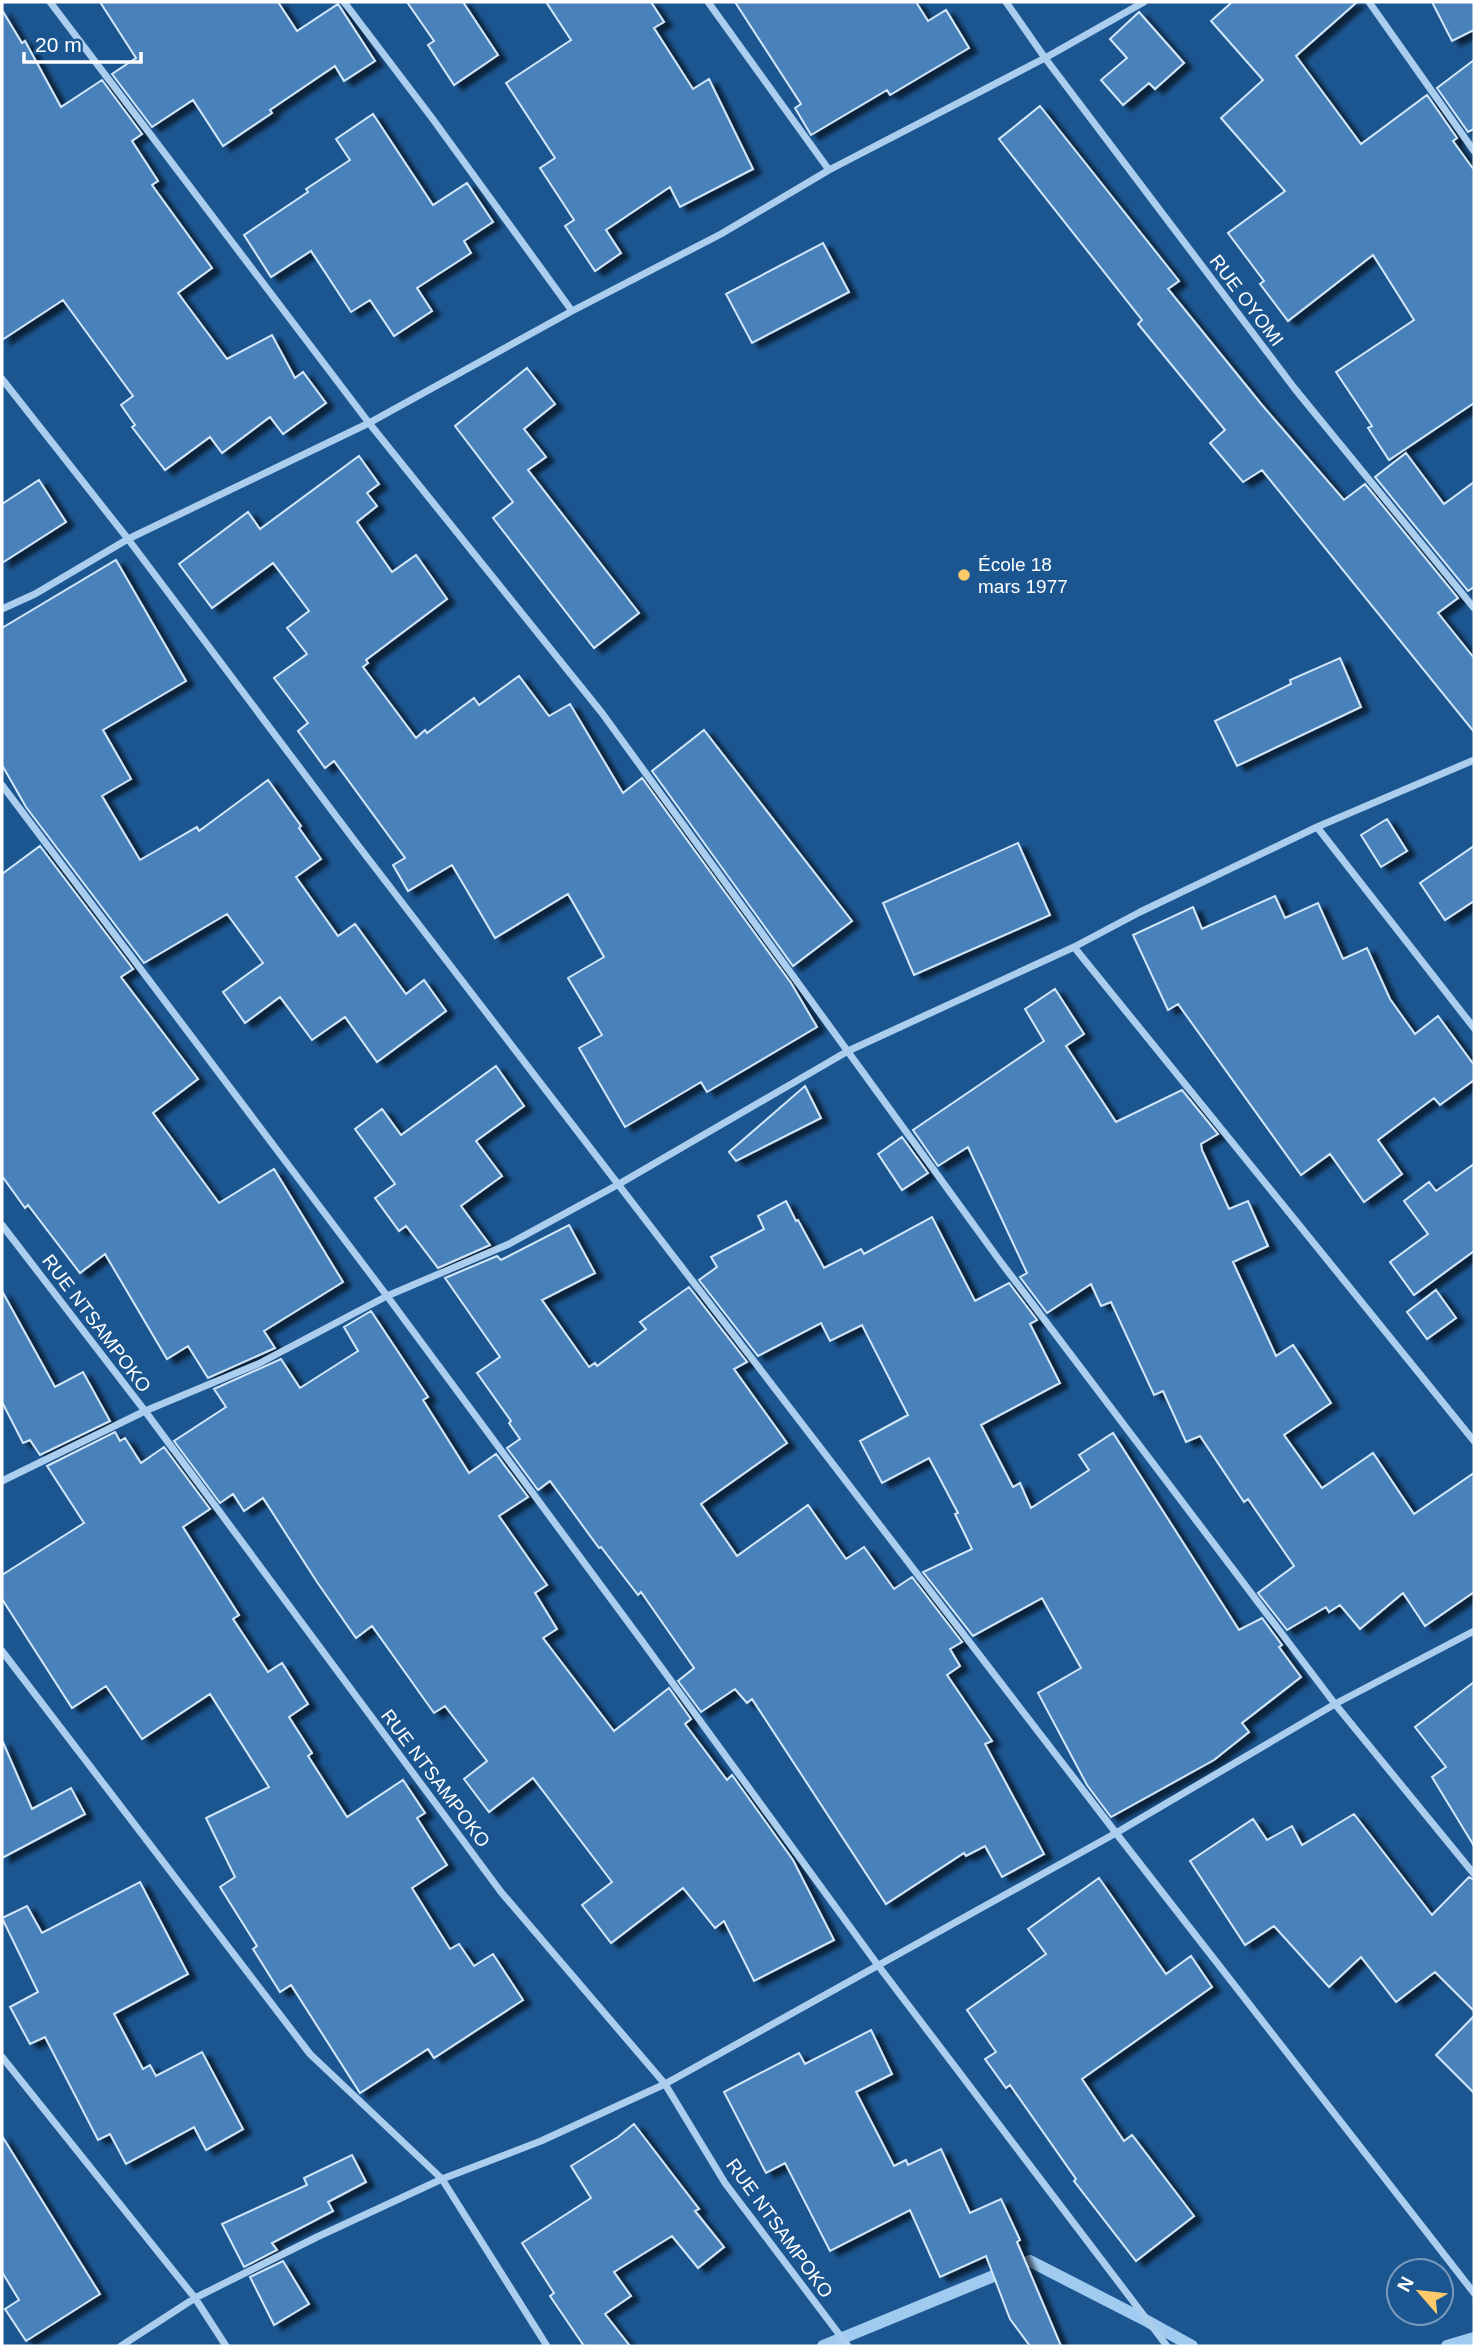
<svg xmlns="http://www.w3.org/2000/svg" width="1476" height="2348" viewBox="0 0 1476 2348" font-family="Helvetica,sans-serif">
  <style>
    .lines { fill: none; stroke-linecap: round; stroke-linejoin: round }
    .stream { stroke: #a0caf0; stroke-width: 12 }
    .building { fill: #4a82ba; stroke: #d2e7fa; stroke-width: 2; filter: url(#shadow) }
    .street { stroke: #acceee; stroke-width: 7 }
    .poi-dot { fill: #feca6a; stroke: #1c5691; stroke-width: 2.5 }
    .labels { text-anchor: middle; stroke-width: 7; stroke-linejoin: round; paint-order: stroke }
    .street-label { font-size: 19px; fill: #fff; stroke: #1c5691 }
    .poi-label { font-size: 19px; fill: #fff; stroke: #1c5691; text-anchor: start }
  </style>
  <defs>
    <filter id="shadow"><feDropShadow dx="8" dy="4.5" stdDeviation="2" flood-color="#0009"/></filter>
  </defs>
  <rect width="100%" height="100%" fill="#1c5691"/>
  <g class="lines">
    <path class="stream" d="M 823,2346 L 1030,2261 L 1147,2321 L 1192,2346
      M 1447,2346 L 1474,2338"/>
  </g>
  <path class="building" d="M 100,2 L 278,2 L 297,31 L 338,4 L 375,61 L 344,81 L 335,66 L 270,110 L 272,113 L 223,146 L 193,100 L 152,127 L 112,74 L 136,58 Z
    M 407,2 L 463,2 L 498,55 L 454,85 L 428,45 L 434,41 Z
    M 546,2 L 651,2 L 664,22 L 654,28 L 693,89 L 709,79 L 753,169 L 680,207 L 670,187 L 606,230 L 621,253 L 595,271 L 565,226 L 574,220 L 540,168 L 555,158 L 506,83 L 571,40 Z
    M 735,2 L 916,2 L 928,21 L 946,10 L 969,48 L 890,95 L 887,90 L 811,135 L 795,108 L 801,104 Z
    M 1232,2 L 1357,2 L 1296,56 L 1361,144 L 1427,95 L 1457,138 L 1453,141 L 1474,170 L 1474,403 L 1389,460 L 1368,428 L 1372,426 L 1336,372 L 1414,320 L 1373,255 L 1288,321 L 1260,284 L 1264,281 L 1228,233 L 1285,191 L 1221,118 L 1263,80 L 1211,21 Z
    M 1432,2 L 1474,2 L 1474,30 L 1452,41 Z
    M 2,10 L 22,43 L 25,41 L 61,107 L 102,80 L 142,134 L 132,141 L 158,181 L 152,185 L 212,268 L 178,293 L 227,359 L 272,335 L 295,378 L 303,372 L 326,403 L 283,434 L 270,417 L 222,453 L 210,437 L 165,470 L 132,427 L 135,425 L 121,405 L 133,396 L 63,300 L 2,340 Z
    M 1139,12 L 1184,63 L 1155,89 L 1149,83 L 1123,105 L 1101,80 L 1127,58 L 1110,39 Z
    M 1474,60 L 1474,129 L 1468,132 L 1437,88 Z
    M 1040,106 L 1179,281 L 1168,289 L 1262,405 L 1344,500 L 1365,484 L 1458,598 L 1438,613 L 1474,658 L 1474,732 L 1262,470 L 1243,482 L 1210,443 L 1225,430 L 1138,324 L 1142,320 L 999,139 Z
    M 373,114 L 433,205 L 467,183 L 493,222 L 464,241 L 471,253 L 417,288 L 432,311 L 394,336 L 370,300 L 351,312 L 311,251 L 271,277 L 244,235 L 308,192 L 306,189 L 350,160 L 336,139 Z
    M 823,243 L 849,292 L 752,343 L 726,294 Z
    M 527,368 L 555,404 L 524,429 L 546,457 L 528,470 L 639,613 L 594,648 L 493,518 L 513,502 L 455,426 Z
    M 1406,453 L 1444,504 L 1474,482 L 1474,587 L 1468,591 L 1375,477 Z
    M 359,456 L 379,484 L 367,493 L 377,506 L 357,522 L 392,572 L 416,555 L 447,599 L 366,660 L 368,663 L 363,667 L 416,738 L 425,730 L 427,733 L 474,698 L 479,705 L 519,676 L 549,716 L 570,704 L 623,793 L 642,778 L 791,983 L 817,1027 L 707,1092 L 701,1082 L 625,1127 L 579,1048 L 602,1035 L 568,978 L 604,957 L 568,894 L 495,938 L 452,865 L 408,891 L 393,865 L 405,858 L 334,761 L 325,768 L 298,731 L 308,723 L 274,678 L 307,654 L 287,628 L 309,611 L 273,563 L 212,608 L 179,564 L 248,512 L 260,529 Z
    M 39,480 L 66,522 L 2,563 L 2,504 Z
    M 116,560 L 186,681 L 103,730 L 131,779 L 102,796 L 140,860 L 197,827 L 199,831 L 268,780 L 301,826 L 299,828 L 321,859 L 296,877 L 338,936 L 355,924 L 406,994 L 424,980 L 446,1011 L 377,1062 L 345,1017 L 312,1040 L 280,997 L 245,1023 L 223,992 L 263,963 L 227,914 L 144,963 L 26,807 L 2,765 L 2,628 Z
    M 1340,658 L 1361,707 L 1237,766 L 1215,721 L 1291,684 L 1290,680 Z
    M 704,730 L 852,921 L 793,966 L 652,771 Z
    M 1387,819 L 1407,851 L 1381,867 L 1361,835 Z
    M 1018,843 L 1050,915 L 914,975 L 883,903 Z
    M 40,846 L 133,969 L 121,977 L 198,1079 L 153,1113 L 219,1203 L 274,1169 L 343,1282 L 264,1331 L 275,1348 L 208,1378 L 188,1346 L 167,1359 L 105,1254 L 80,1273 L 28,1205 L 25,1208 L 2,1176 L 2,874 Z
    M 1474,846 L 1474,901 L 1445,920 L 1420,883 Z
    M 1275,896 L 1285,918 L 1318,903 L 1343,959 L 1367,948 L 1390,999 L 1415,1034 L 1438,1016 L 1474,1065 L 1474,1080 L 1440,1105 L 1434,1098 L 1378,1140 L 1402,1174 L 1364,1202 L 1330,1154 L 1301,1175 L 1178,1004 L 1168,1010 L 1133,935 L 1193,907 L 1202,929 Z
    M 1055,989 L 1084,1034 L 1066,1046 L 1116,1122 L 1182,1090 L 1218,1134 L 1201,1144 L 1202,1150 L 1229,1209 L 1248,1201 L 1268,1246 L 1233,1262 L 1276,1356 L 1293,1345 L 1331,1403 L 1284,1435 L 1322,1488 L 1373,1453 L 1414,1514 L 1474,1473 L 1474,1592 L 1425,1626 L 1403,1593 L 1360,1629 L 1340,1605 L 1329,1612 L 1326,1607 L 1287,1630 L 1258,1593 L 1294,1566 L 1248,1499 L 1244,1502 L 1200,1436 L 1186,1442 L 1163,1391 L 1154,1395 L 1111,1302 L 1101,1306 L 1091,1284 L 1047,1313 L 1020,1277 L 1027,1273 L 968,1147 L 938,1166 L 913,1130 L 1044,1041 L 1025,1009 Z
    M 496,1066 L 524,1106 L 476,1141 L 502,1176 L 461,1206 L 490,1245 L 438,1268 L 406,1226 L 399,1231 L 375,1198 L 395,1184 L 355,1129 L 382,1109 L 401,1135 Z
    M 805,1086 L 821,1118 L 736,1161 L 729,1152 Z
    M 902,1137 L 928,1173 L 902,1190 L 878,1154 Z
    M 1474,1164 L 1474,1251 L 1414,1295 L 1390,1262 L 1428,1234 L 1404,1201 L 1429,1182 L 1436,1191 Z
    M 786,1201 L 796,1221 L 798,1220 L 824,1268 L 861,1249 L 864,1254 L 932,1217 L 975,1301 L 1009,1283 L 1037,1320 L 1030,1324 L 1060,1383 L 981,1425 L 1013,1487 L 1020,1483 L 1031,1508 L 1089,1470 L 1079,1455 L 1113,1433 L 1239,1630 L 1262,1618 L 1282,1645 L 1279,1647 L 1301,1677 L 1242,1723 L 1249,1732 L 1214,1760 L 1111,1817 L 1087,1785 L 1038,1693 L 1081,1668 L 1042,1598 L 973,1636 L 923,1572 L 972,1549 L 955,1514 L 958,1513 L 929,1458 L 882,1483 L 860,1441 L 908,1415 L 862,1325 L 830,1341 L 821,1323 L 758,1356 L 699,1280 L 717,1267 L 711,1257 L 764,1229 L 758,1216 Z
    M 569,1225 L 595,1273 L 542,1300 L 589,1367 L 595,1363 L 597,1366 L 646,1329 L 640,1322 L 689,1287 L 747,1362 L 734,1369 L 787,1443 L 701,1504 L 737,1556 L 808,1505 L 846,1559 L 864,1547 L 894,1589 L 912,1577 L 962,1642 L 950,1649 L 960,1666 L 947,1675 L 992,1741 L 985,1744 L 1044,1854 L 1002,1877 L 985,1846 L 966,1856 L 964,1853 L 886,1904 L 752,1699 L 747,1703 L 735,1689 L 701,1712 L 678,1681 L 694,1668 L 641,1592 L 638,1595 L 601,1547 L 599,1548 L 550,1481 L 538,1490 L 507,1448 L 520,1439 L 509,1423 L 511,1421 L 477,1373 L 500,1357 L 445,1278 L 497,1256 L 501,1260 Z
    M 1436,1290 L 1456,1318 L 1427,1339 L 1407,1312 Z
    M 2,1291 L 55,1387 L 83,1372 L 110,1421 L 40,1455 L 30,1440 L 23,1443 L 2,1402 Z
    M 371,1311 L 428,1397 L 423,1400 L 469,1473 L 496,1454 L 528,1497 L 499,1516 L 547,1585 L 535,1593 L 557,1629 L 543,1638 L 614,1731 L 669,1688 L 691,1719 L 685,1724 L 727,1780 L 732,1775 L 793,1860 L 834,1940 L 754,1981 L 724,1921 L 715,1928 L 683,1888 L 611,1943 L 582,1905 L 612,1882 L 533,1778 L 489,1812 L 464,1779 L 487,1761 L 445,1706 L 434,1713 L 372,1626 L 356,1638 L 317,1582 L 263,1498 L 244,1511 L 233,1494 L 220,1503 L 174,1441 L 226,1407 L 214,1389 L 281,1359 L 300,1388 L 358,1351 L 344,1327 Z
    M 115,1432 L 120,1441 L 125,1438 L 141,1463 L 164,1447 L 210,1509 L 183,1527 L 239,1615 L 233,1619 L 268,1672 L 282,1663 L 308,1704 L 289,1717 L 312,1753 L 308,1756 L 347,1817 L 403,1780 L 425,1813 L 417,1818 L 447,1865 L 412,1888 L 450,1949 L 459,1944 L 474,1966 L 493,1954 L 523,2000 L 434,2058 L 428,2049 L 360,2093 L 291,1985 L 280,1992 L 253,1949 L 257,1946 L 220,1887 L 235,1877 L 206,1818 L 269,1787 L 210,1694 L 142,1739 L 106,1686 L 72,1708 L 2,1599 L 2,1575 L 84,1523 L 47,1466 Z
    M 1474,1682 L 1474,1846 L 1432,1777 L 1446,1767 L 1415,1727 Z
    M 2,1740 L 32,1809 L 71,1788 L 85,1814 L 2,1858 Z
    M 1354,1814 L 1432,1915 L 1469,1877 L 1474,1880 L 1474,2011 L 1435,1972 L 1396,2002 L 1361,1957 L 1329,1987 L 1274,1926 L 1245,1945 L 1190,1861 L 1253,1819 L 1267,1840 L 1292,1826 L 1302,1845 Z
    M 1099,1878 L 1166,1974 L 1191,1956 L 1212,1987 L 1082,2079 L 1124,2141 L 1132,2135 L 1194,2216 L 1136,2261 L 1074,2181 L 1076,2179 L 1010,2085 L 1006,2088 L 985,2059 L 996,2052 L 967,2010 L 1046,1954 L 1028,1929 Z
    M 140,1882 L 188,1974 L 114,2014 L 143,2069 L 150,2065 L 156,2076 L 202,2052 L 243,2129 L 206,2150 L 194,2127 L 126,2164 L 110,2134 L 98,2140 L 45,2037 L 30,2044 L 10,2007 L 38,1992 L 2,1918 L 27,1906 L 42,1933 Z
    M 1474,2016 L 1474,2093 L 1436,2055 Z
    M 871,2030 L 892,2074 L 856,2092 L 894,2166 L 906,2160 L 908,2165 L 941,2149 L 970,2213 L 1001,2199 L 1020,2240 L 1017,2242 L 1061,2346 L 1030,2346 L 1010,2319 L 986,2256 L 940,2277 L 910,2210 L 830,2251 L 785,2163 L 766,2173 L 724,2092 L 799,2053 L 805,2064 Z
    M 634,2124 L 699,2209 L 695,2211 L 724,2247 L 698,2268 L 672,2236 L 614,2272 L 631,2296 L 605,2314 L 630,2346 L 584,2346 L 550,2296 L 554,2293 L 522,2243 L 591,2198 L 571,2166 L 618,2137 Z
    M 2,2136 L 100,2294 L 26,2341 L 5,2309 L 19,2300 L 2,2272 Z
    M 352,2155 L 366,2182 L 328,2202 L 333,2211 L 272,2243 L 277,2250 L 244,2267 L 222,2224 L 307,2185 L 304,2178 Z
    M 283,2261 L 309,2304 L 274,2325 L 250,2277 Z"/>
  <g class="lines">
    <path class="street" d="M 50,2 L 369,423 L 602,713 L 1000,1261 L 1335,1704 L 1474,1874
      M 344,2 L 432,118 L 572,311
      M 708,2 L 829,170
      M 1006,2 L 1045,58 L 1295,389 L 1474,608
      M 1369,2 L 1474,151
      M 2,379 L 128,539 L 357,844 L 1116,1833 L 1474,2293
      M 2,609 L 35,594 L 128,539 L 369,423 L 572,311 L 721,234 L 829,170 L 1045,58 L 1144,2
      M 2,785 L 387,1296 L 642,1641 L 877,1964 L 1167,2346
      M 1317,827 L 1474,1028
      M 1074,947 L 1474,1441
      M 2,1225 L 145,1411 L 501,1892 L 665,2084 L 725,2183 L 848,2346
      M 2,1481 L 145,1411 L 258,1364 L 387,1296 L 509,1244 L 619,1184 L 848,1051 L 1074,947 L 1140,912 L 1317,827 L 1474,760
      M 2,1651 L 310,2054 L 442,2179 L 547,2346
      M 2,2057 L 195,2298 L 226,2346
      M 121,2346 L 195,2298 L 317,2237 L 442,2179 L 541,2141 L 665,2084 L 1116,1833 L 1335,1704 L 1474,1631"/>
  </g>
  <circle class="poi-dot" cx="964" cy="575" r="7"/>
  <g class="labels">
    <g class="street-label">
      <text transform="translate(1247 300) rotate(53)" y="7">RUE OYOMI</text>
      <text transform="translate(97 1323) rotate(53)" y="7">RUE NTSAMPOKO</text>
      <text transform="translate(436 1778) rotate(53)" y="7">RUE NTSAMPOKO</text>
      <text transform="translate(780 2228) rotate(54)" y="7">RUE NTSAMPOKO</text>
    </g>
    <g class="poi-label">
      <text x="978" y="571">École 18<tspan x="978" dy="22">mars 1977</tspan></text>
    </g>
  </g>
  <rect width="1476" height="2348" fill="none" stroke="#ffffff" stroke-width="7"/>
  <g transform="translate(1420 2292) rotate(298)"><circle r="33" fill="#1c5691" stroke="#779abd" stroke-width="2"/>
  <path d="M0-5L12 26L0 18L-12 26Z" fill="#feca6a"/>
  <text y="-10" font-size="19" font-weight="bold" text-anchor="middle" fill="#ffffff">N</text>
  </g>
  <path d="M24 52v10h117v-10" fill="none" stroke="#ffffff" stroke-width="3.5"/>
  <text x="35" y="52" font-size="21" fill="#ffffff" stroke="#1c5691" stroke-width="5" paint-order="stroke">20 m</text>
</svg>
